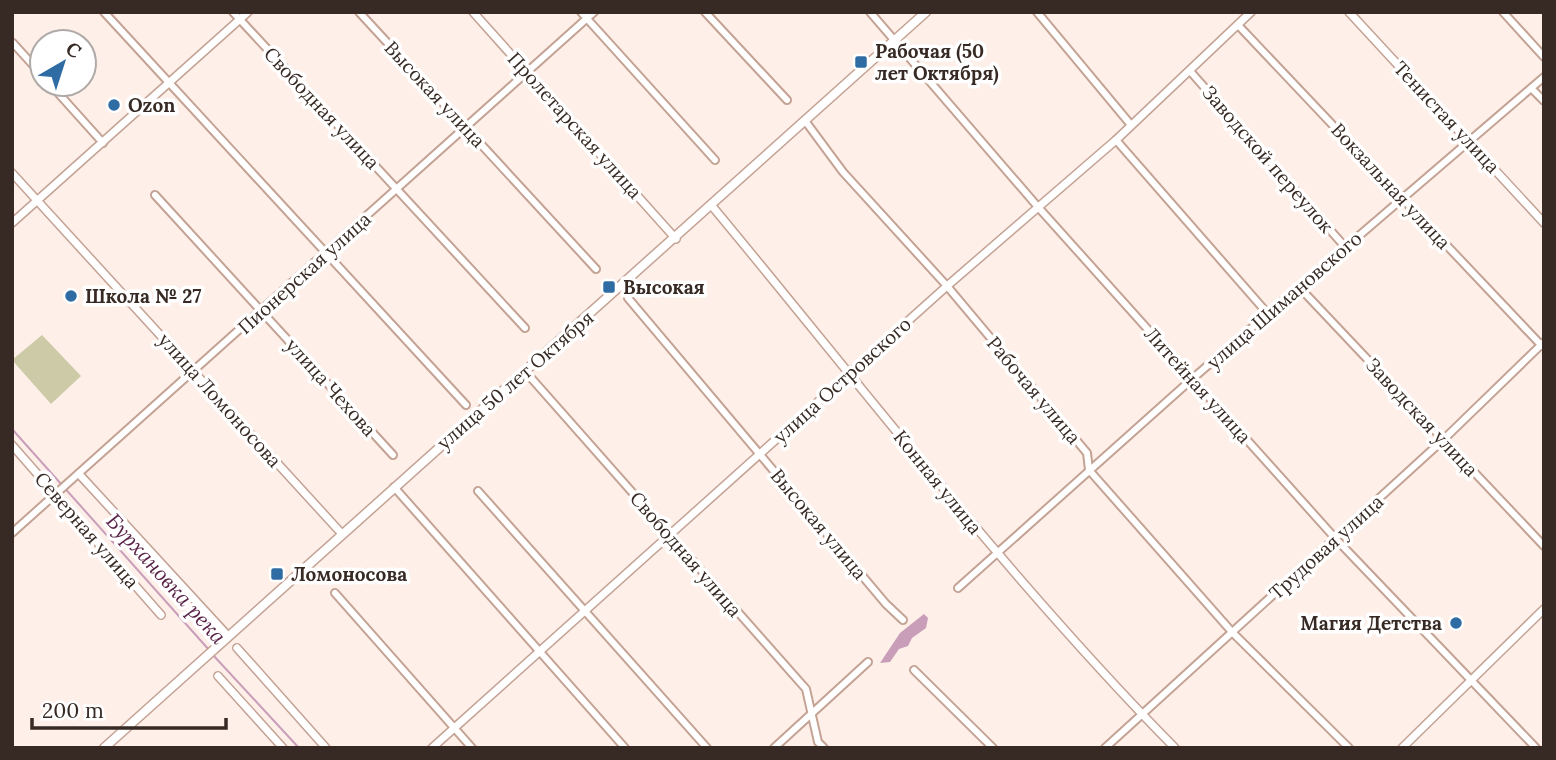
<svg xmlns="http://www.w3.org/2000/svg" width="1556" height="760" viewBox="0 0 1556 760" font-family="Lora,serif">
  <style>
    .green { fill: #cdcba7 }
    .water { fill: #c99eb9 }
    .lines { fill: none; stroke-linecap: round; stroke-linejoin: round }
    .stream { stroke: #c99eb9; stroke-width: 2 }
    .minor-casing { stroke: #c4a294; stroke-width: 10 }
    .tertiary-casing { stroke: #c4a294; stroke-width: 10 }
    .secondary-casing { stroke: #c4a294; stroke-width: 11 }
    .minor { stroke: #fff; stroke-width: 6 }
    .tertiary { stroke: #fff; stroke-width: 7 }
    .secondary { stroke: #fff; stroke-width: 8 }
    .poi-dot { fill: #2f6ca4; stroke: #fff; stroke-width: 2.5 }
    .labels { text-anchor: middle; stroke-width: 7; stroke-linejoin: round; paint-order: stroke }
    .poi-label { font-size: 19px; font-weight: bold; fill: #372a24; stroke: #fff; text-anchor: start }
    .street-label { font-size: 19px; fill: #372a24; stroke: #fff }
    .water-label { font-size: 21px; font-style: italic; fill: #592348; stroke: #fff }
  </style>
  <rect width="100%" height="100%" fill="#feefe9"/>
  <path class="green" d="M 42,335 L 81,376 L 51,404 L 12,360 Z"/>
  <path class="water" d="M 924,614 L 928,618 L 926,628 L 912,638 L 908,646 L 899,649 L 890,662 L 880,663 L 900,633 Z"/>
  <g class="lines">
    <path class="stream" d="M 12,429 L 210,651
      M 213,655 L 299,748"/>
    <defs>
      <path id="minor" d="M 104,12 L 466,405
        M 233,12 L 525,328
        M 359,12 L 596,269
        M 581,12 L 715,160
        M 705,12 L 787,100
        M 870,12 L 1038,207 L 1335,538 L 1536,748
        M 1037,12 L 1131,125
        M 1503,12 L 1544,57
        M 1238,25 L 1542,346
        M 13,43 L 42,75
        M 1190,71 L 1346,248
        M 50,84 L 103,143
        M 1531,88 L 1544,101
        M 806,122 L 843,172 L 947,286 L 1087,453 L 1089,470 L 1232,632 L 1349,748
        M 1116,140 L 1268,314
        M 155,195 L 393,455
        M 1300,288 L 1544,546
        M 628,298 L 886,604 L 903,620
        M 525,371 L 806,689 L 818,742 L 824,748
        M 394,487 L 625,748
        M 478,491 L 707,748
        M 12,533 L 594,12
        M 958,588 L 1192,379 L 1544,77
        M 335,593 L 472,748
        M 914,670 L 993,748
        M 774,748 L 868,662
        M 1105,748 L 1443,440 L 1544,342"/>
      <path id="tertiary" d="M 473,12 L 676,239
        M 1349,12 L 1544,223
        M 12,173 L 342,534
        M 712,206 C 864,389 1008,578 1175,748
        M 12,223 L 248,12
        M 12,445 L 161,615
        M 79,474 L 228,636
        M 237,648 L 326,748
        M 218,676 L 283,748
        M 432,748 L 947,286 L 1116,140 L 1251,12
        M 1402,748 L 1544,609"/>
      <path id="secondary" d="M 104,748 L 926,12"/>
    </defs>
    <use href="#minor" class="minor-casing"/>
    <use href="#tertiary" class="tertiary-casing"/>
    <use href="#secondary" class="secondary-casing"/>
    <use href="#minor" class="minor"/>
    <use href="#tertiary" class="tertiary"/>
    <use href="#secondary" class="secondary"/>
  </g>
  <g class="poi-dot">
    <rect x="854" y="55" width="14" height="14" rx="3.5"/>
    <circle cx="114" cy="105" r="7"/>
    <rect x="602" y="280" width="14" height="14" rx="3.5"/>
    <circle cx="71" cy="296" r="7"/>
    <rect x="270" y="567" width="14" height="14" rx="3.5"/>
    <circle cx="1456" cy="623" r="7"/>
  </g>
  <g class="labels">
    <g class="poi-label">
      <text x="875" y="58">Рабочая (50<tspan x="875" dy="22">лет Октября)</tspan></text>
      <text x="128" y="112">Ozon</text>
      <text x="623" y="294">Высокая</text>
      <text x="85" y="303">Школа № 27</text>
      <text x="291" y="581">Ломоносова</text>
      <text x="1442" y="630" text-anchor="end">Магия Детства</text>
    </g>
    <g class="street-label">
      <text transform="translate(435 94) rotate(47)" y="7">Высокая улица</text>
      <text transform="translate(322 108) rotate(47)" y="7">Свободная улица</text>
      <text transform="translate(1447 117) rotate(47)" y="7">Тенистая улица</text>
      <text transform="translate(575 125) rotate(48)" y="7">Пролетарская улица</text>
      <text transform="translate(1268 159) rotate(49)" y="7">Заводской переулок</text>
      <text transform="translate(1391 186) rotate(47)" y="7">Вокзальная улица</text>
      <text transform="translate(304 273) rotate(-42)" y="7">Пионерская улица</text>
      <text transform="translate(1284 300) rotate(-41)" y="7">улица Шимановского</text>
      <text transform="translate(515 380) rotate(-41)" y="7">улица 50 лет Октября</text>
      <text transform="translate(842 380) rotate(-42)" y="7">улица Островского</text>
      <text transform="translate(1198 385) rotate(48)" y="7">Литейная улица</text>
      <text transform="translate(331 387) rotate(48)" y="7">улица Чехова</text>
      <text transform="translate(1034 390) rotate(50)" y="7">Рабочая улица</text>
      <text transform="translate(220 400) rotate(48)" y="7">улица Ломоносова</text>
      <text transform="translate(1422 417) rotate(47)" y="7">Заводская улица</text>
      <text transform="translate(938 482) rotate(51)" y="7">Конная улица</text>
      <text transform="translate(819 524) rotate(50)" y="7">Высокая улица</text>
      <text transform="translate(87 530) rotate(49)" y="7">Северная улица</text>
      <text transform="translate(1326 547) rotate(-42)" y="7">Трудовая улица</text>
      <text transform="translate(686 554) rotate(49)" y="7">Свободная улица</text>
    </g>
    <g class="water-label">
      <text transform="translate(166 579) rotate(48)" y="7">Бурхановка река</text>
    </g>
  </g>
  <rect width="1556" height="760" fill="none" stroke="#372a24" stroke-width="28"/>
  <g transform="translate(63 63) rotate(39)"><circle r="33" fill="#ffffff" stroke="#afaaa7" stroke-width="2"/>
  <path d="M0-5L12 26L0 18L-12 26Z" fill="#2f6ca4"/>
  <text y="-10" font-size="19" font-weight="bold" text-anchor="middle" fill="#372a24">С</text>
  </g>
  <path d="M32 718v10h194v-10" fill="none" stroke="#372a24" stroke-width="3.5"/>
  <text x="42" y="718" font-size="21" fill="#372a24" stroke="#ffffff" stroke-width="5" paint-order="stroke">200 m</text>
</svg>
